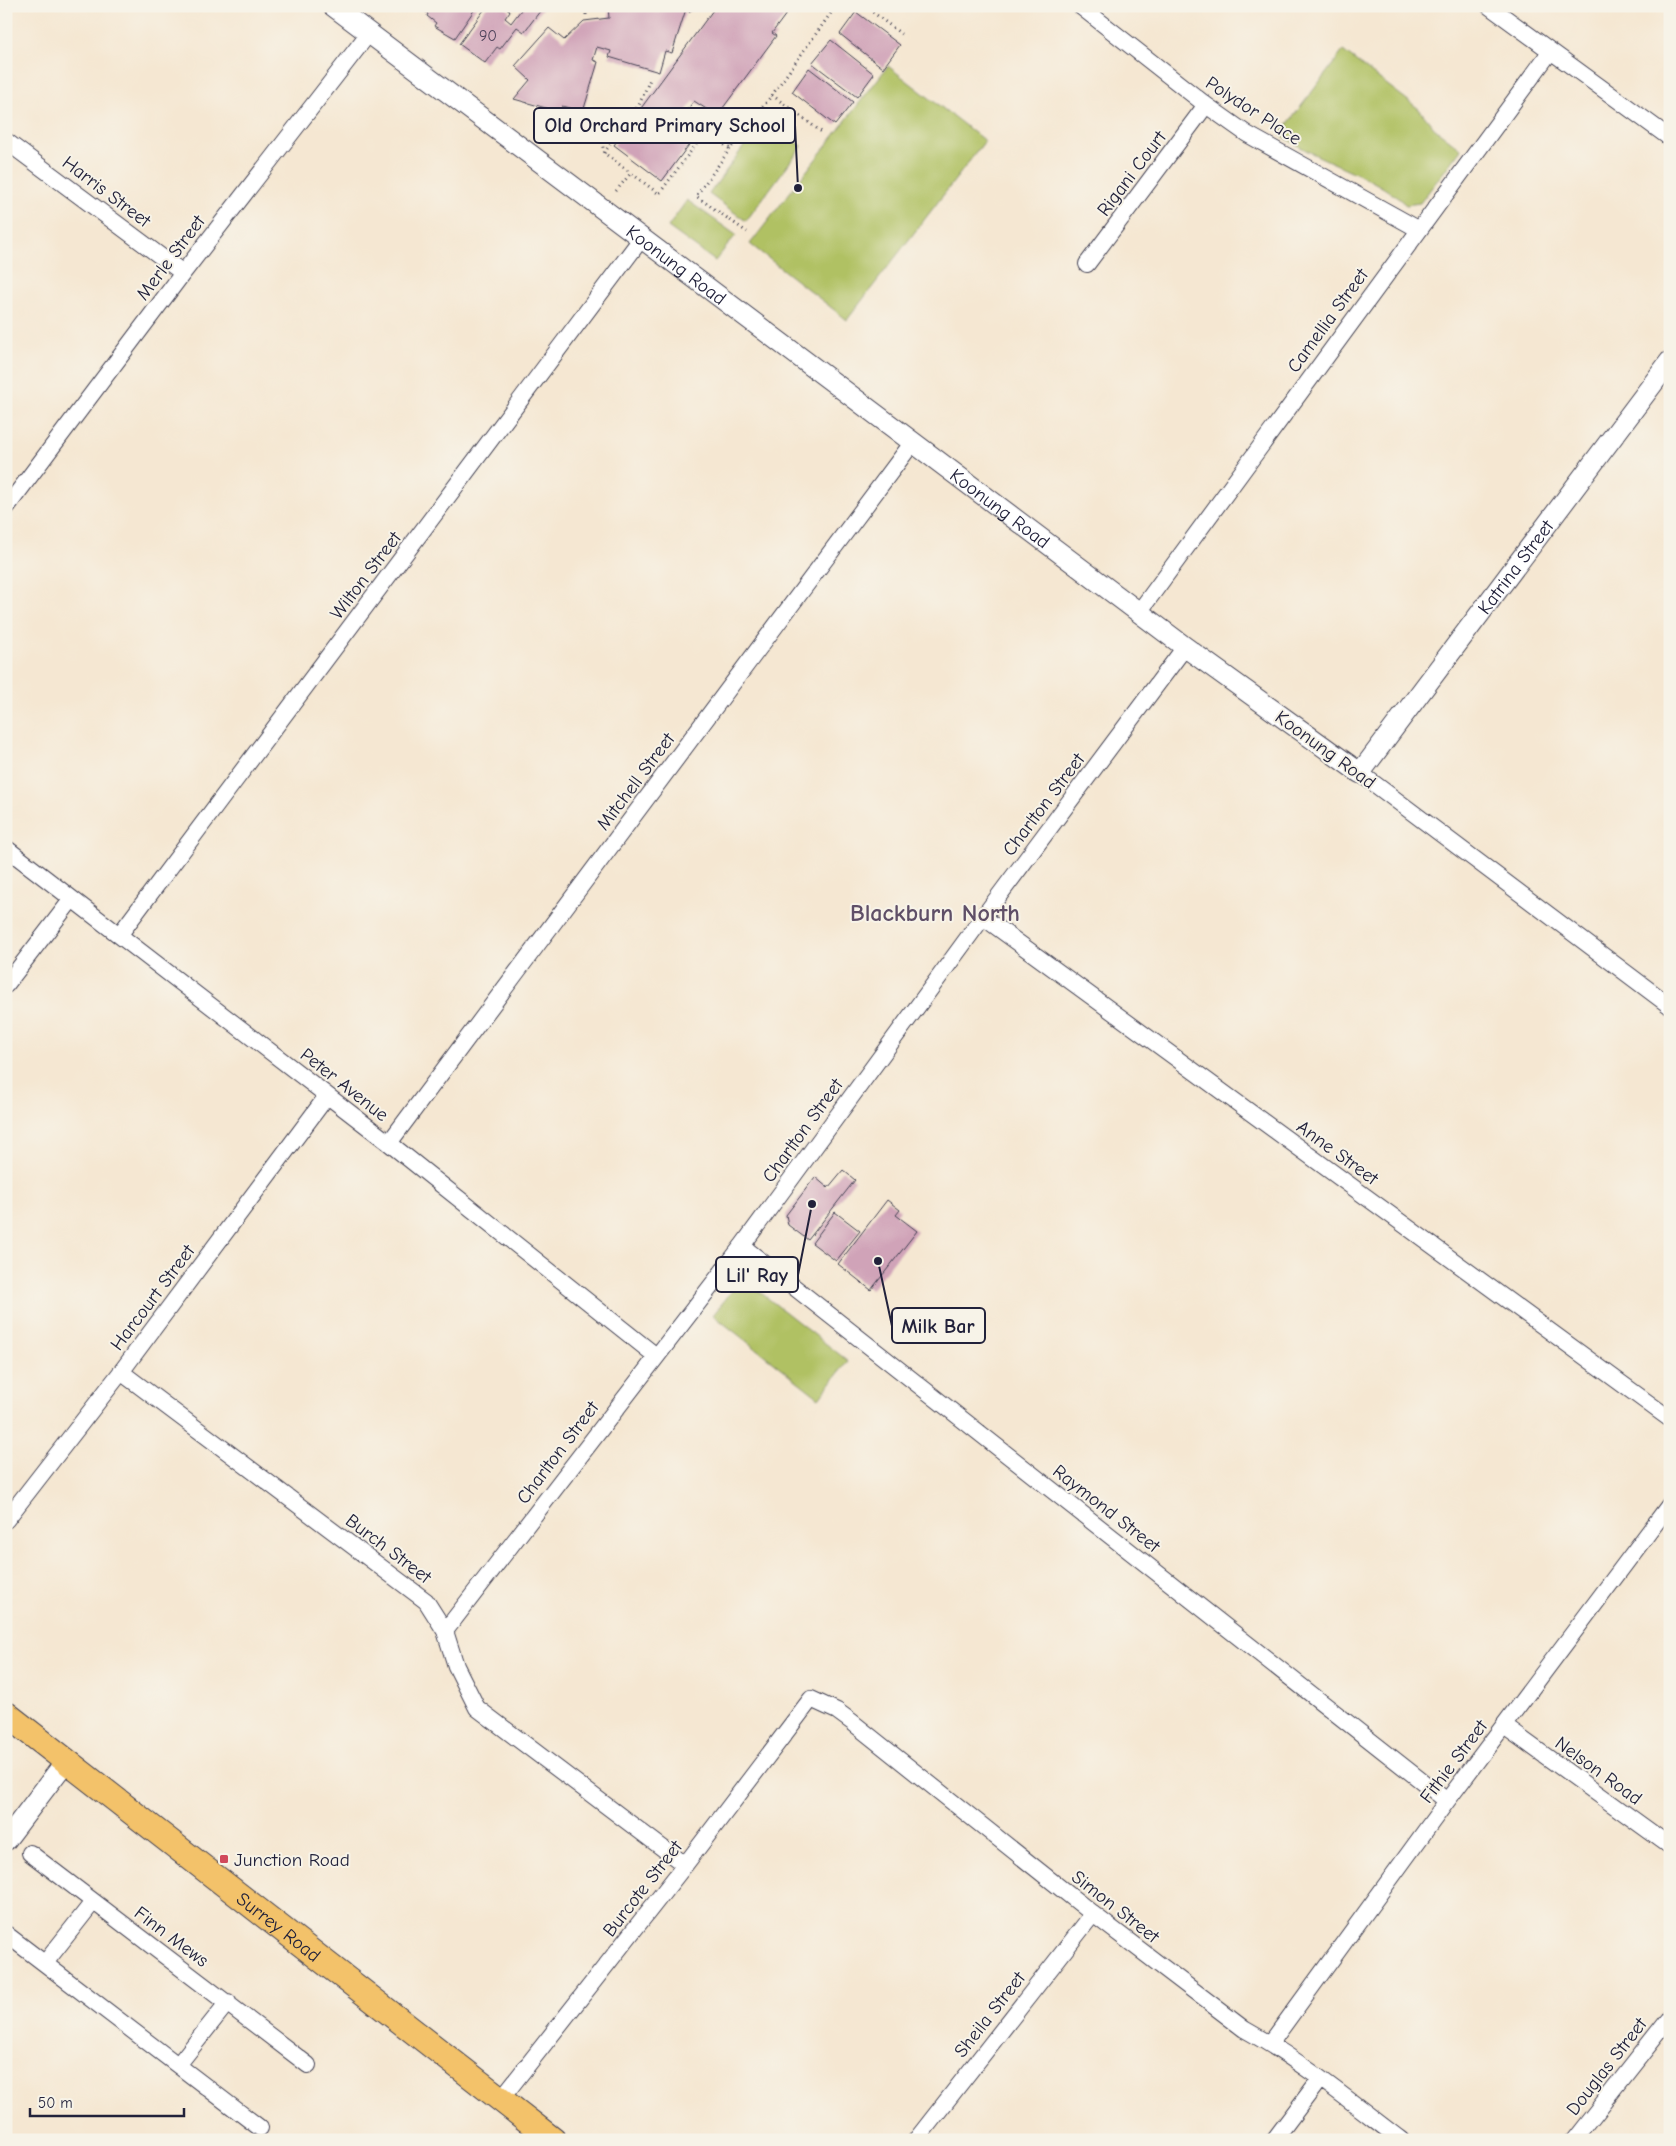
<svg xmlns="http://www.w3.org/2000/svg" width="1676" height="2146" viewBox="0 0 1676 2146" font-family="'Comic Neue',sans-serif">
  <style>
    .green { fill: #b0c164; stroke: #697250 }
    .building { fill: #d0a3b8 }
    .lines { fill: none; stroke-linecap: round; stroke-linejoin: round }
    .minor-casing { stroke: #424052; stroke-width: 18 }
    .tertiary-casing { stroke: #424052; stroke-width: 22 }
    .primary-casing { stroke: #424052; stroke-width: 27 }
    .path { stroke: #424052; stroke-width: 3; stroke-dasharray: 1 4; stroke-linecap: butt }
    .minor { stroke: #fff; stroke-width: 16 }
    .tertiary { stroke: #fff; stroke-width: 20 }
    .primary { stroke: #f3c26a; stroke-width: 25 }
    .poi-dot { fill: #d1495b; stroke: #f7f3e8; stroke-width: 2 }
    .labels { text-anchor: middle; stroke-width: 4; stroke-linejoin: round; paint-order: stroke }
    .number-label { font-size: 16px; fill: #4e425a }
    .street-label { font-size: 19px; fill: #22223b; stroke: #f7f3e8 }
    .poi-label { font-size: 19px; fill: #22223b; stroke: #f7f3e8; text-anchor: start }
    .district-label { font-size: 24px; font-weight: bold; fill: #5f4f67; stroke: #f7f3e8 }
    .leader { fill: none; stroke: #22223b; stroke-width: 2 }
    .callout-dot { fill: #22223b; stroke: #f7f3e8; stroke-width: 2 }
    .callout { fill: #f7f3e8; stroke: #22223b; stroke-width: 2 }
    .callout-label { font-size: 20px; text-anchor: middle; font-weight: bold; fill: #22223b }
  </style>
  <rect width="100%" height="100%" fill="#f7f3e8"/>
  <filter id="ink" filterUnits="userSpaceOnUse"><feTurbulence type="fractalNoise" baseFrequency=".02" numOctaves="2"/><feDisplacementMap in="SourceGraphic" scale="10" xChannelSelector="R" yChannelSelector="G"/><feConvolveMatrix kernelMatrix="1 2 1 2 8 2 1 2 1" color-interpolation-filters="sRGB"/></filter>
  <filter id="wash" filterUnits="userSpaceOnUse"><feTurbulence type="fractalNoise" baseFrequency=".0096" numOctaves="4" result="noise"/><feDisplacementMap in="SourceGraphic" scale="20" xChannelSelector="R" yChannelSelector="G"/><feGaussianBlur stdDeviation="1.12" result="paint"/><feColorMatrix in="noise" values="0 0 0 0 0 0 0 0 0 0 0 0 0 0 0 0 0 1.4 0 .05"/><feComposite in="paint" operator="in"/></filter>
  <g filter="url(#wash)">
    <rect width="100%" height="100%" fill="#f5e7d2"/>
    <path class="green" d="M 1343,51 L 1419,109 L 1434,128 L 1461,149 L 1420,203 L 1406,205 C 1371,172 1319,163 1280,134 Z
      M 888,66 L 985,141 L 847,320 L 750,244 Z
      M 764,119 L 802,146 L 746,221 L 709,194 Z
      M 687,200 L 736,235 L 715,261 L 668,227 Z
      M 742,1278 L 848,1361 L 819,1398 L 713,1315 Z"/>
    <g id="blocks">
      <path class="building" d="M 428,6 L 477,6 L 455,38 L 434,26 L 436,23 L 427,16 L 428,14 L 425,11 Z
        M 487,6 L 504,6 L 510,11 L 505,18 L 511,23 L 524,6 L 544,6 L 524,32 L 517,27 L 500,49 L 497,47 L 485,63 L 459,44 Z
        M 608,6 L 696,6 L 689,12 L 686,9 L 672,53 L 665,51 L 659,72 L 609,57 L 611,51 L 597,47 L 593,60 L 598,62 L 583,112 L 562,106 L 560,112 L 514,99 L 530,80 L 515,66 L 549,28 L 564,40 L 584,21 L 609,18 Z
        M 716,6 L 792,6 L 772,33 L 776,36 L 717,116 L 694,101 L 682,116 L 700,130 L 662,181 L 614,145 Z
        M 856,12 L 900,45 L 883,68 L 840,34 Z
        M 831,40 L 874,74 L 857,97 L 812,63 Z
        M 809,68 L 853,102 L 835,125 L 792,92 Z
        M 843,1170 L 855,1180 L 808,1240 L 788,1225 L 786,1215 L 815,1177 L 828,1188 Z
        M 887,1200 L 900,1210 L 896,1215 L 917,1231 L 871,1290 L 838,1264 Z
        M 835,1212 L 860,1231 L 836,1261 L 812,1243 Z"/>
    </g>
  </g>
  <g filter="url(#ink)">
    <use href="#blocks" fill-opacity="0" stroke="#424052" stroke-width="1"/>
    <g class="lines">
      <defs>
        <path id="minor" d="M 1080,6 L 1206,105 L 1247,134 L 1418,229
          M 1489,6 L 1670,138
          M 6,141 L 183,273
          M 1087,264 L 1206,105
          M 6,508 L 183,273 L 369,33
          M 1139,612 L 1550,52
          M 1360,773 L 1670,1006
          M 6,848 L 389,1143 L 656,1356
          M 983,917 L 1670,1419
          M 120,934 L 641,239
          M 6,985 L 72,899
          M 389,1143 L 913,442
          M 742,1246 L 1447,1801
          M 121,1372 L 426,1601 L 445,1631 L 456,1666 L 477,1708 L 685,1865
          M 6,1520 L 121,1372 L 327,1096
          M 445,1631 L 742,1246 L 983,917 L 1185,647
          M 1504,1726 L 1670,1846
          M 30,1853 L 308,2065
          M 6,1934 L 260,2128
          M 45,1963 L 93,1902
          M 1270,2044 L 1447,1801 L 1670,1504
          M 178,2065 L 228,2002
          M 501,2099 L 685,1865 L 811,1699 L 837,1711 L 852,1722 L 1093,1914 L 1244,2029 C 1300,2060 1350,2101 1401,2140
          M 916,2140 L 1093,1914
          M 1274,2140 L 1320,2079
          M 1574,2140 L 1670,2018"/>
        <g id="tertiary">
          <path id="s1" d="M 333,6 L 1185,647 L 1360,773 L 1670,361"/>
          <path d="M 6,1840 L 66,1761"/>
        </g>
        <g id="primary">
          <path id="s2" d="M 6,1714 L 553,2140"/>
        </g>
      </defs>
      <use href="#minor" class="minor-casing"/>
      <use href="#tertiary" class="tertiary-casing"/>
      <use href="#primary" class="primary-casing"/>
      <path class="path" d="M 865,6 L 901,34
        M 586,15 L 586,6
        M 772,95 L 823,133
        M 601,137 L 604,153 L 631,173
        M 730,149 L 696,196 L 747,232
        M 604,153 L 639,105 L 651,77
        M 616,191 L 631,173 L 659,194 L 706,131 L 730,149 L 772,95 L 836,6"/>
      <use href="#minor" class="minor"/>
      <use href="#tertiary" class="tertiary"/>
      <use href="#primary" class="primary"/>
    </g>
  </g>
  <rect class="poi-dot" x="219" y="1854" width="10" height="10" rx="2.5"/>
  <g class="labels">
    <g class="number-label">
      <text x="488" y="41">90</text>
    </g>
    <g class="street-label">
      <text transform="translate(1254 110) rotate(33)" y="7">Polydor Place</text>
      <text transform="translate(1131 173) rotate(-53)" y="7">Rigani Court</text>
      <text transform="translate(107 191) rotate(37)" y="7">Harris Street</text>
      <text transform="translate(170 257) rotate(-53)" y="7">Merle Street</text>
      <text dy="7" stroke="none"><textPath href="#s1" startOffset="430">Koonung Road</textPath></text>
      <text transform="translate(1327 320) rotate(-54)" y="7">Camellia Street</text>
      <text dy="7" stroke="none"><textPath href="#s1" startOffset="835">Koonung Road</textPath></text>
      <text dy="7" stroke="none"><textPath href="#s1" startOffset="1540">Katrina Street</textPath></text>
      <text transform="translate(365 575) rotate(-53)" y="7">Wilton Street</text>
      <text transform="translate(1326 749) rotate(36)" y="7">Koonung Road</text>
      <text transform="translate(635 781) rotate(-53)" y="7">Mitchell Street</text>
      <text transform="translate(1043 804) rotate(-53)" y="7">Charlton Street</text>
      <text transform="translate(345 1084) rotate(38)" y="7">Peter Avenue</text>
      <text transform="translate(802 1130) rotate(-54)" y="7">Charlton Street</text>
      <text transform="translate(1338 1152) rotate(36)" y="7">Anne Street</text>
      <text transform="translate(152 1297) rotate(-53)" y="7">Harcourt Street</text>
      <text transform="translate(557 1452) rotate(-53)" y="7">Charlton Street</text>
      <text transform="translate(1107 1508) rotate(38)" y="7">Raymond Street</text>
      <text transform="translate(389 1548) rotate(37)" y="7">Burch Street</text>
      <text transform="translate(1453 1761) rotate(-53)" y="7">Fithie Street</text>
      <text transform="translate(1599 1770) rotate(36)" y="7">Nelson Road</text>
      <text transform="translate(642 1888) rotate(-52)" y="7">Burcote Street</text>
      <text transform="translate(1116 1906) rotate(38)" y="7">Simon Street</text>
      <text dy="7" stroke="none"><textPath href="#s2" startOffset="346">Surrey Road</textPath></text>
      <text transform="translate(172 1936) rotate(37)" y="7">Finn Mews</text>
      <text transform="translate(989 2014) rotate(-52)" y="7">Sheila Street</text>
      <text transform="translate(1606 2066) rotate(-52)" y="7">Douglas Street</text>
    </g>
    <g class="poi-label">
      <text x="234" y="1866">Junction Road</text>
    </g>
    <g class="district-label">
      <text x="935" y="921">Blackburn North</text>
    </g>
  </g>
  <path class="leader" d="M798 188L795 125M812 1204L798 1275M878 1261L892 1326"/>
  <g class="callout-dot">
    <circle cx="798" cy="188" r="5"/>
    <circle cx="812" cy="1204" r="5"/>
    <circle cx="878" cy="1261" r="5"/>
  </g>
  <g class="callout">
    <rect x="534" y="108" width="261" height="35" rx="5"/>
    <rect x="716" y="1257" width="82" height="35" rx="5"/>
    <rect x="892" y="1308" width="93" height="35" rx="5"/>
  </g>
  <g class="callout-label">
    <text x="665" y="132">Old Orchard Primary School</text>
    <text x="757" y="1282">Lil' Ray</text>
    <text x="938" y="1333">Milk Bar</text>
  </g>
  <rect width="1676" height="2146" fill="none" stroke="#f7f3e8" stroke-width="25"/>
  <path d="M30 2108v8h154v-8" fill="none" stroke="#22223b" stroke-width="2.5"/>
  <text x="38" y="2108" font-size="15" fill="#22223b" stroke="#f7f3e8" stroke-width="4" paint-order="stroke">50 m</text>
</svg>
